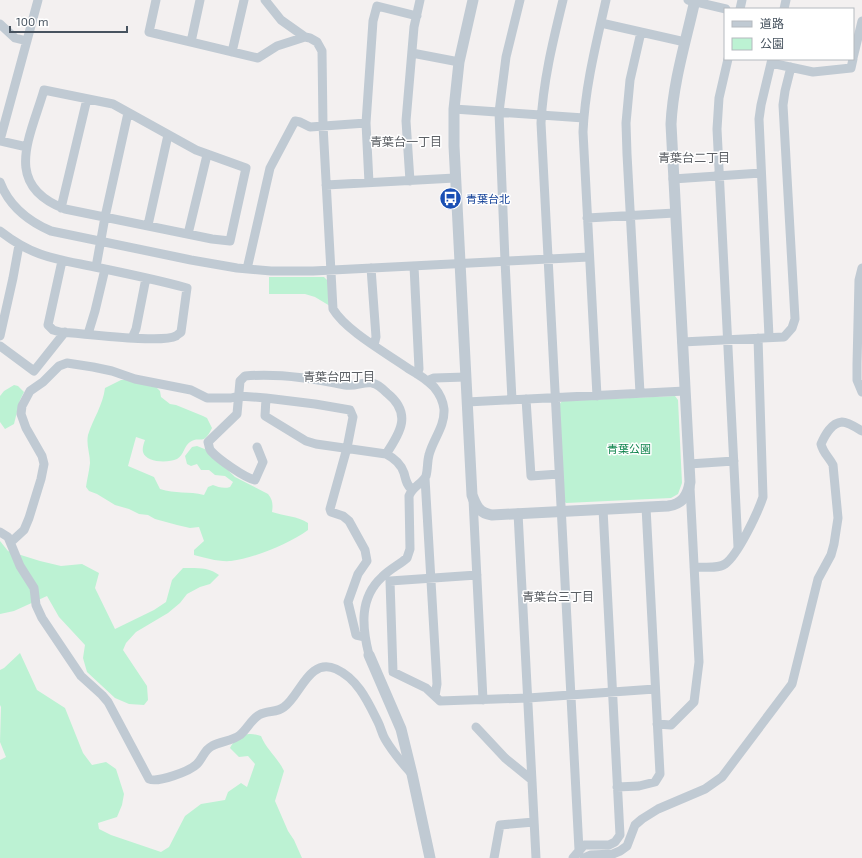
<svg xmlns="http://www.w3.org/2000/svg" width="862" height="858" viewBox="0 0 862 858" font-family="'Exo 2','Noto Sans JP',sans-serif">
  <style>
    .green { fill: #bcf2d3 }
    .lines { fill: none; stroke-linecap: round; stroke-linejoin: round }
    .minor { stroke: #c0cad3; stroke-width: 9 }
    .tertiary { stroke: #c0cad3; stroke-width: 11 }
    .labels { text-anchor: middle; stroke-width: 3; stroke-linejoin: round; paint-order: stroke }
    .transit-label { font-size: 11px; fill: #164399; stroke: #fff; text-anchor: start }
    .park-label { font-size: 11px; fill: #12864f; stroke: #fff }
    .neighbourhood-label { font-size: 12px; fill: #5c6065; stroke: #fff }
  </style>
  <rect width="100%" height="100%" fill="#f3f0f0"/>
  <path class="green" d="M 269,277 L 324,277 L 328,281 L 330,306 L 315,297 L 305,294 L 269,294 Z
    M 121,380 L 127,380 L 156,387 L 160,391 L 161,397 L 170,404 L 176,405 L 203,416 L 207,418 L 212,428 C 203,447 200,435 190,442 C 184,446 184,455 177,459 C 168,463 146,463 143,452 C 142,448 144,443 145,440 L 136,437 L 128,466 L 154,477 L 160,489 C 175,494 189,491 204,495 L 208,487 L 213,485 C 218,487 224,489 230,487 L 233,482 L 225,476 L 215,475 L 209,470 L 201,470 L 197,464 L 191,466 L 187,464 L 185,456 L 192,447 L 197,446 L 207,450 L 235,477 L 268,494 C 273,500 273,505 272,512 C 284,516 298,516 308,523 L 308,530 C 289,544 254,558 231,561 C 219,562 205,558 194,555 L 194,550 L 204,541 L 199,527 L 190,528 L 177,525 L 155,519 L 148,515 L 139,514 L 129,509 L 115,505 L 97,494 L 89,491 L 86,487 C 87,479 89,472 90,463 C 90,453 86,445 88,435 C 93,419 103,405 105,388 Z
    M 14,385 L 18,386 L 24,392 L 20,400 L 14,424 L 5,429 L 0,422 L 0,396 L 4,391 Z
    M 675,396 L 678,400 L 682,483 L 678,494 L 671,498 L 566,503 L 563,500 L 559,405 L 562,401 Z
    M 0,541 L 8,551 L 40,561 L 61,566 L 82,564 L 99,573 L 95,588 L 115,629 L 154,610 L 166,602 L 172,580 L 183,568 C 196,568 209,567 219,575 L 210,584 L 200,587 L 187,594 L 180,603 L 168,613 L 136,632 L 126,643 L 123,650 L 147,686 L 148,700 L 144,705 L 129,704 L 115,698 L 87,672 L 83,658 L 85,645 L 59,617 L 47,596 L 14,611 L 0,614 Z
    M 20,653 L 37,690 L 65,708 L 83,753 L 92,765 L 106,762 L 116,769 L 124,794 L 122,805 L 117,817 L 98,823 L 99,829 L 111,835 L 161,852 L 169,847 L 185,816 L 201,804 L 225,800 L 228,792 L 241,783 L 247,787 L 255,764 L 248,756 L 239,757 L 230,748 C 233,741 243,733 251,734 C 254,734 258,735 261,736 C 266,749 278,758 284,771 L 275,801 L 288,831 L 294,840 L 302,858 L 0,858 L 0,760 L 6,757 L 0,742 L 1,707 L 0,705 L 0,670 L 4,668 Z"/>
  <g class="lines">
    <path class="minor" d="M 156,0 L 149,32 L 258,58 L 277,46 L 305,37
      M 265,0 L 281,20 L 305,37 L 310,38 L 317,42 L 322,51 L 323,125 L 333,309 C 346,331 388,354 409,369 C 418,374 427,380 434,387 C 439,393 443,401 444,409 C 445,427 433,439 429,455 C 427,462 428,469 426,476 C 423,483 412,487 409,496 L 410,549 L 407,558 C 399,565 390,569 382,577 C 359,598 362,627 369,655
      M 563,0 C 553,41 543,81 541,123 L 579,850
      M 688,0 L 726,9
      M 740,9 L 742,0
      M 784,9 L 786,0
      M 601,23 L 685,42
      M 0,24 L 15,38 L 27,41
      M 191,42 L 200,0
      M 232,52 L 244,0
      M 412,53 L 459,62
      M 853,58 L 862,21
      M 728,59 L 719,98 L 717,129 L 738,547
      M 771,63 L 813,72 L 851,68 L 853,59
      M 44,90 L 113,104 L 196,150 L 246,168 L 230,241 L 212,239 L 65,209 C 2,185 30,138 44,90 Z
      M 454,109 L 584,118
      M 0,140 L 38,0
      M 0,141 L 27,147
      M 673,179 L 761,173
      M 410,181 L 406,121 L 414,27 L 420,0
      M 0,182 C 9,206 28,221 51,231 L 191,260 L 237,268 L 271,271 L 313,271 L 589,257
      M 369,183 L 366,123 L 373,21 L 377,6 L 417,16
      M 326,185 L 455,178
      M 61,208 L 87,99
      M 587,218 L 675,213
      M 148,225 L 168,135
      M 0,231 C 36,259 58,259 100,268 C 129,274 158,280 187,288 L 181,332 C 180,333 177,335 176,336 C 161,344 81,333 60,332 L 53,330 L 48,325 L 62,261
      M 188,234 L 207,155
      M 414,266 L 419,369 L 417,374
      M 96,267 L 105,217 L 128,113
      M 371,268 L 376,337 L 374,345
      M 862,268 L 859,280 L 857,364 L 857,380 L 862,392
      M 247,269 L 270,168 L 295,121 L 300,122 L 310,127 L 366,123
      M 88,334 L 95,311 L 105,269
      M 0,336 L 13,278 L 19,245
      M 769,337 L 759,119 L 761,105 L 772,59
      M 132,338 L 136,329 L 146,278
      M 682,342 L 784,337 L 792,328 L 795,319 L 783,105 L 785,91 L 791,67
      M 0,346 L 34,371 L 65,332
      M 427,381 L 434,378 L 466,377
      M 640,393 L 627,154 L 626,123 L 630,80 L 641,32
      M 597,396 L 583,132 C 585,87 596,44 606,0
      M 526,399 L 531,476 L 559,474
      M 512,400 L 505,261 L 499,112 L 506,57 L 520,0
      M 467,402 L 685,391
      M 257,447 L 263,462 L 255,480 C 245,478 218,459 211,451 C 209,449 209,445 208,442 L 237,414 L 240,381 L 245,376 C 279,373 312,378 345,385 C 356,387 364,381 372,383 C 378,384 383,389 387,393 C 412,413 401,432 386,454
      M 689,464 L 734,461
      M 425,478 L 437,684 L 435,696
      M 473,499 L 483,700
      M 518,513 L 536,858
      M 0,532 L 8,537 L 20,566 L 34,588 L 36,605 L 42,618 L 81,676 L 102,695 L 108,702 L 149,779 C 158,783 190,771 197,764 C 203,758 204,750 212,746 C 221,741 232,741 240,735 C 247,729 251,720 259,715 C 267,710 277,713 284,707 C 300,696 309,657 336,669 C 358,679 368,702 378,722 C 381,728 382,734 385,739 C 392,751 402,763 411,773
      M 11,542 L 24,530 L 29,518 L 41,479 L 44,464 L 42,456 L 26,428 L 21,414 L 22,406 L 30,391 L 43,382 L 59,366 L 67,363 L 93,367 L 112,371 L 135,379 L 191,390 L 207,398 L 231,398 L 239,396 L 266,398
      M 694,567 C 703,567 718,569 725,564 C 738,555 758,512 763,497 L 758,338
      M 477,575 L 390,581 L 393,672 L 426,688 L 440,701 L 528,698 L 655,689
      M 365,637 L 356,635 L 348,602 L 358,574 L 367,561 L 365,550 L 349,521 L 343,516 L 331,512 L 330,509 L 347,448 L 353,417 L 350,410 L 315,404 L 266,398 L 265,416 L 306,441 L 316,444 L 386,454 C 394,458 401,464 404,473 C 406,480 406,484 412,490
      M 657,724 L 671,725 L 694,702 L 699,662 L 690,487
      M 476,727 L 505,758 L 532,780
      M 617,787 L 639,786 L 655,782 L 660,774 L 646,507
      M 494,858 L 500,825 L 534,822
      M 573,858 L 584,845 L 609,845 L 615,842 L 620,835 L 603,509
      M 584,858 L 591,855 L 613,854 L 620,851 L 627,846 L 635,825 L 642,819 L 658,809 L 705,789 L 722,777 L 792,684 L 818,579 L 831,555 L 834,544 L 838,518 L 833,465 C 829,457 823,453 821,444 C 825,435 831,423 842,422 C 848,422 857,428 862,431"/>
    <path class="tertiary" d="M 473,0 L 459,62 L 454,109 L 454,146 L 472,495 C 476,506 479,513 492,515 L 668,506 C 682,504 688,496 690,482 L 671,124 C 673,82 686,41 695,0
      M 369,655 L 401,729 L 412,774 L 430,858"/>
  </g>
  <defs>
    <symbol id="bus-disc" viewBox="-11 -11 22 22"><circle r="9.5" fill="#1a4fb4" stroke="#fff"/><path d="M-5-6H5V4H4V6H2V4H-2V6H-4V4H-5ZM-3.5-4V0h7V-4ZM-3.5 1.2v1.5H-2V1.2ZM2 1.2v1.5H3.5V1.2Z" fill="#fff"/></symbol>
  </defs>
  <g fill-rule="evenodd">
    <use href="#bus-disc" x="438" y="186" width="25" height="25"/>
  </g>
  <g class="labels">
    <g class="transit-label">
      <text x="466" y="203">青葉台北</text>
    </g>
    <g class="park-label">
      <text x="629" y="453">青葉公園</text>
    </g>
    <g class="neighbourhood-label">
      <text x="406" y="146">青葉台一丁目</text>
      <text x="694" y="162">青葉台二丁目</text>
      <text x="339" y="381">青葉台四丁目</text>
      <text x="558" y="601">青葉台三丁目</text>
    </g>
  </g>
  <rect x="724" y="8" width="130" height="52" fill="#ffffff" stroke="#b5babf"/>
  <rect x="732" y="21" width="20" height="6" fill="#c0cad3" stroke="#b5babf"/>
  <text x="760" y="28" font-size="12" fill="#47535f">道路</text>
  <rect x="732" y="38" width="20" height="12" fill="#bcf2d3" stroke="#b5babf"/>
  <text x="760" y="48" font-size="12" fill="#47535f">公園</text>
  <path d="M10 26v6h117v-6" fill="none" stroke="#47535f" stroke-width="2"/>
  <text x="16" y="26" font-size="12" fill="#47535f" stroke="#ffffff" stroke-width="3" paint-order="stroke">100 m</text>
</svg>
